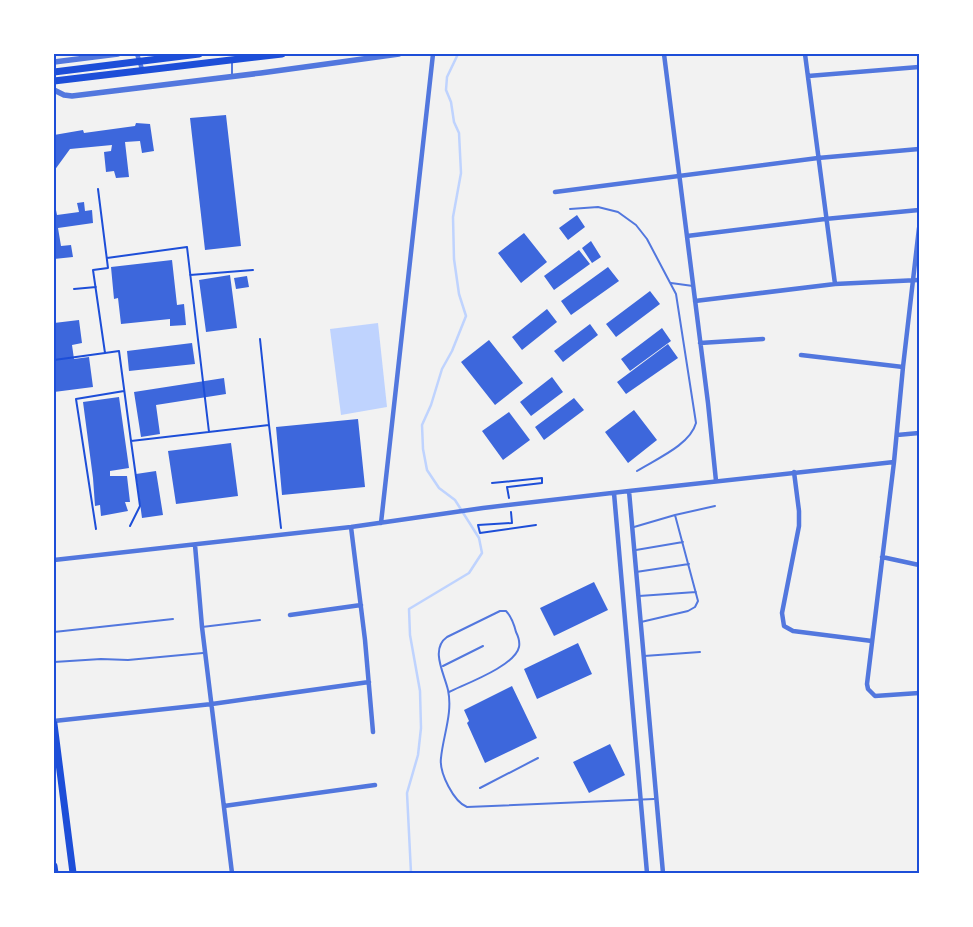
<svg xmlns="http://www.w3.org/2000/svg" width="973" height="927" viewBox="0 0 973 927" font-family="Commissioner,sans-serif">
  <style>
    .water { fill: #bfd3fe }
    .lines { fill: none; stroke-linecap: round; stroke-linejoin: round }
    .stream { stroke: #bfd3fe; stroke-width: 2.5 }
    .building { fill: #3d67dc }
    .path { stroke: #1d4ed8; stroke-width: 2 }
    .service { stroke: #5277de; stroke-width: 2 }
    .minor { stroke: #5277de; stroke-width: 4.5 }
    .tertiary { stroke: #5277de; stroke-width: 5.5 }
    .primary { stroke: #1d4ed8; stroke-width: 7 }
    .neatline { fill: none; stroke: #1d4ed8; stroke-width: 2 }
  </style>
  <rect width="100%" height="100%" fill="#f2f2f2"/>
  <path class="water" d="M 378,323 L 387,407 L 341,415 L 330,329 Z"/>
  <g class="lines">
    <path class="stream" d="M 411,873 L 407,793 L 418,755 L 421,728 L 420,691 L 410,635 L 409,609 L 469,573 L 482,553 L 479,538 L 455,500 L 439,488 L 427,470 L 423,449 L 422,425 L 431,405 L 442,369 L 452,351 L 466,316 L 459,294 L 454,259 L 453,217 L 461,173 L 459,133 L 454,122 L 451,102 L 446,90 L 447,77 L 458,54"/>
  </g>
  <path class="building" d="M 226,115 L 241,246 L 205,250 L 190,118 Z
    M 136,123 L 150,124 L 154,151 L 142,153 L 140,141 L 125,142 L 129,177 L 116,178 L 114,171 L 106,172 L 104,152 L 111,151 L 112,145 L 70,149 L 54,171 L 54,135 L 83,130 L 84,133 L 135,126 Z
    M 54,200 L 57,215 L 79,212 L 77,203 L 84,202 L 85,211 L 92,210 L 93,223 L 58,228 L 61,246 L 71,245 L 73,257 L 54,259 Z
    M 577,215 L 585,227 L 568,240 L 559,228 Z
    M 524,233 L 547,262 L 521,283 L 498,253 Z
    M 591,241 L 601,257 L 592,263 L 582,248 Z
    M 579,250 L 590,264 L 554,290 L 544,276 Z
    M 172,260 L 177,305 L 184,304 L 186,325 L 170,326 L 170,319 L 121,324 L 118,298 L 114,299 L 111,267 Z
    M 608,267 L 619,281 L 571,315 L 561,301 Z
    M 230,275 L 237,328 L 206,332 L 199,280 Z
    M 247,276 L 249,287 L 236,289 L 234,278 Z
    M 650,291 L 660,304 L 616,337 L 606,324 Z
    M 547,309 L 557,322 L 522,350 L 512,337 Z
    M 79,320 L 82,343 L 72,345 L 74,359 L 89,357 L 93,387 L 54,392 L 54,323 Z
    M 590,324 L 598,335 L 563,362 L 554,351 Z
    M 662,328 L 671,341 L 630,371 L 621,359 Z
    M 489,340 L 523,383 L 495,405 L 461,362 Z
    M 192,343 L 195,364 L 129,371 L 127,351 Z
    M 668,344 L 678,358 L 626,394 L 617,382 Z
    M 552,377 L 563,392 L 531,416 L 520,402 Z
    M 224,378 L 226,394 L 156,405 L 160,434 L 141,437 L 134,392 Z
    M 119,397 L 129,468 L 110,471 L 110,476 L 127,476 L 130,502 L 125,502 L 128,511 L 101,516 L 100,505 L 95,506 L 93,478 L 83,402 Z
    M 574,398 L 584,410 L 544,440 L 535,427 Z
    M 634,410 L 657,440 L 628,463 L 605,432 Z
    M 509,412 L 530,440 L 503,460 L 482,431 Z
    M 358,419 L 365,487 L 282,495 L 276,427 Z
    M 231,443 L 238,496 L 176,504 L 168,451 Z
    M 156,471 L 163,515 L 142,518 L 136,474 Z
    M 594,582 L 608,610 L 554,636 L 540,608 Z
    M 578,643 L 592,674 L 537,699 L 524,669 Z
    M 512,686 L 537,738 L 485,763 L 467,723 L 469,721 L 464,710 Z
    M 610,744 L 625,775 L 589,793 L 573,762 Z"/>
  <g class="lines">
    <path class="path" d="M 98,189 L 108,268 L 93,270 L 105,353 L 119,351 L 131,441 L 269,425 L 281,528
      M 107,258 L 187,247 L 209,432
      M 190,275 L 253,270
      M 74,289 L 96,287
      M 260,339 L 269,425
      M 54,360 L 105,353
      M 492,483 L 542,478 L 542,483 L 507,487 L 509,498
      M 511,512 L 512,523 L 478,525 L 480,533 L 536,525
      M 130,526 L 140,506 L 131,441
      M 96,529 L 76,399 L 124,391"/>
    <path class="service" d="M 232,62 L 232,75
      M 570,209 L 598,207 L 618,212 L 636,225 L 647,239 L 676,294 L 696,423 C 690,445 656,459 637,471
      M 671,283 L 693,286
      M 675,515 L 715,506
      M 634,527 L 675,515 L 698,601 L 695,607 L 688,611 L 641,622
      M 636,550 L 683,542
      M 636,572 L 689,564
      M 639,596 L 696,592
      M 202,627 L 260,620
      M 54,632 L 173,619
      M 644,656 L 700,652
      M 54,662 L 101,659 L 128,660 L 203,653
      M 443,666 L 483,646
      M 449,692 C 465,684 515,666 519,647 C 520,642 518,636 516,632 C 514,624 512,617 506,611 L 500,611 L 447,637 C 430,649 444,673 448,690 C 453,713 443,736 441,758 C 439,773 454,802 467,807 L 654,799
      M 480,788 L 538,758"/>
    <path class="minor" d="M 137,54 L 142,69
      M 664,54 L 708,403 L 716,481
      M 805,54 L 835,284
      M 808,76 L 919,67
      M 555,192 L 818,158 L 919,149
      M 919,228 L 903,367 L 894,462 L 867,684 L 868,689 L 875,696 L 919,693
      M 687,236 L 825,219 L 919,210
      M 695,301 L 835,284 L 919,280
      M 700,343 L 763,339
      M 801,355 L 903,367
      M 897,435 L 919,433
      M 794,472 L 799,511 L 799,526 L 782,613 L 784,626 L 793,631 L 872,641
      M 629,491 L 663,873
      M 614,493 L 647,873
      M 381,523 L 433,54
      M 351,527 L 365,640 L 373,732
      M 195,545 L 202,627 L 232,873
      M 882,557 L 919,565
      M 54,560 L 351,527 L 483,508 L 629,491 L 894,462
      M 290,615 L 361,605
      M 54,721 L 212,704 L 369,682
      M 224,806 L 375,785"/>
    <path class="tertiary" d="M 54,62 L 118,54
      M 54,90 L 64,95 L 72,96 L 261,73 L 399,54"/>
    <path class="primary" d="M 54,72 L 199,54
      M 54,81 L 282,54
      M 54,724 L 73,873
      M 54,866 L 55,873"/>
  </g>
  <rect width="973" height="927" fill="none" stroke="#ffffff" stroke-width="110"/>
  <rect x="55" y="55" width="863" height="817" class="neatline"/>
</svg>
